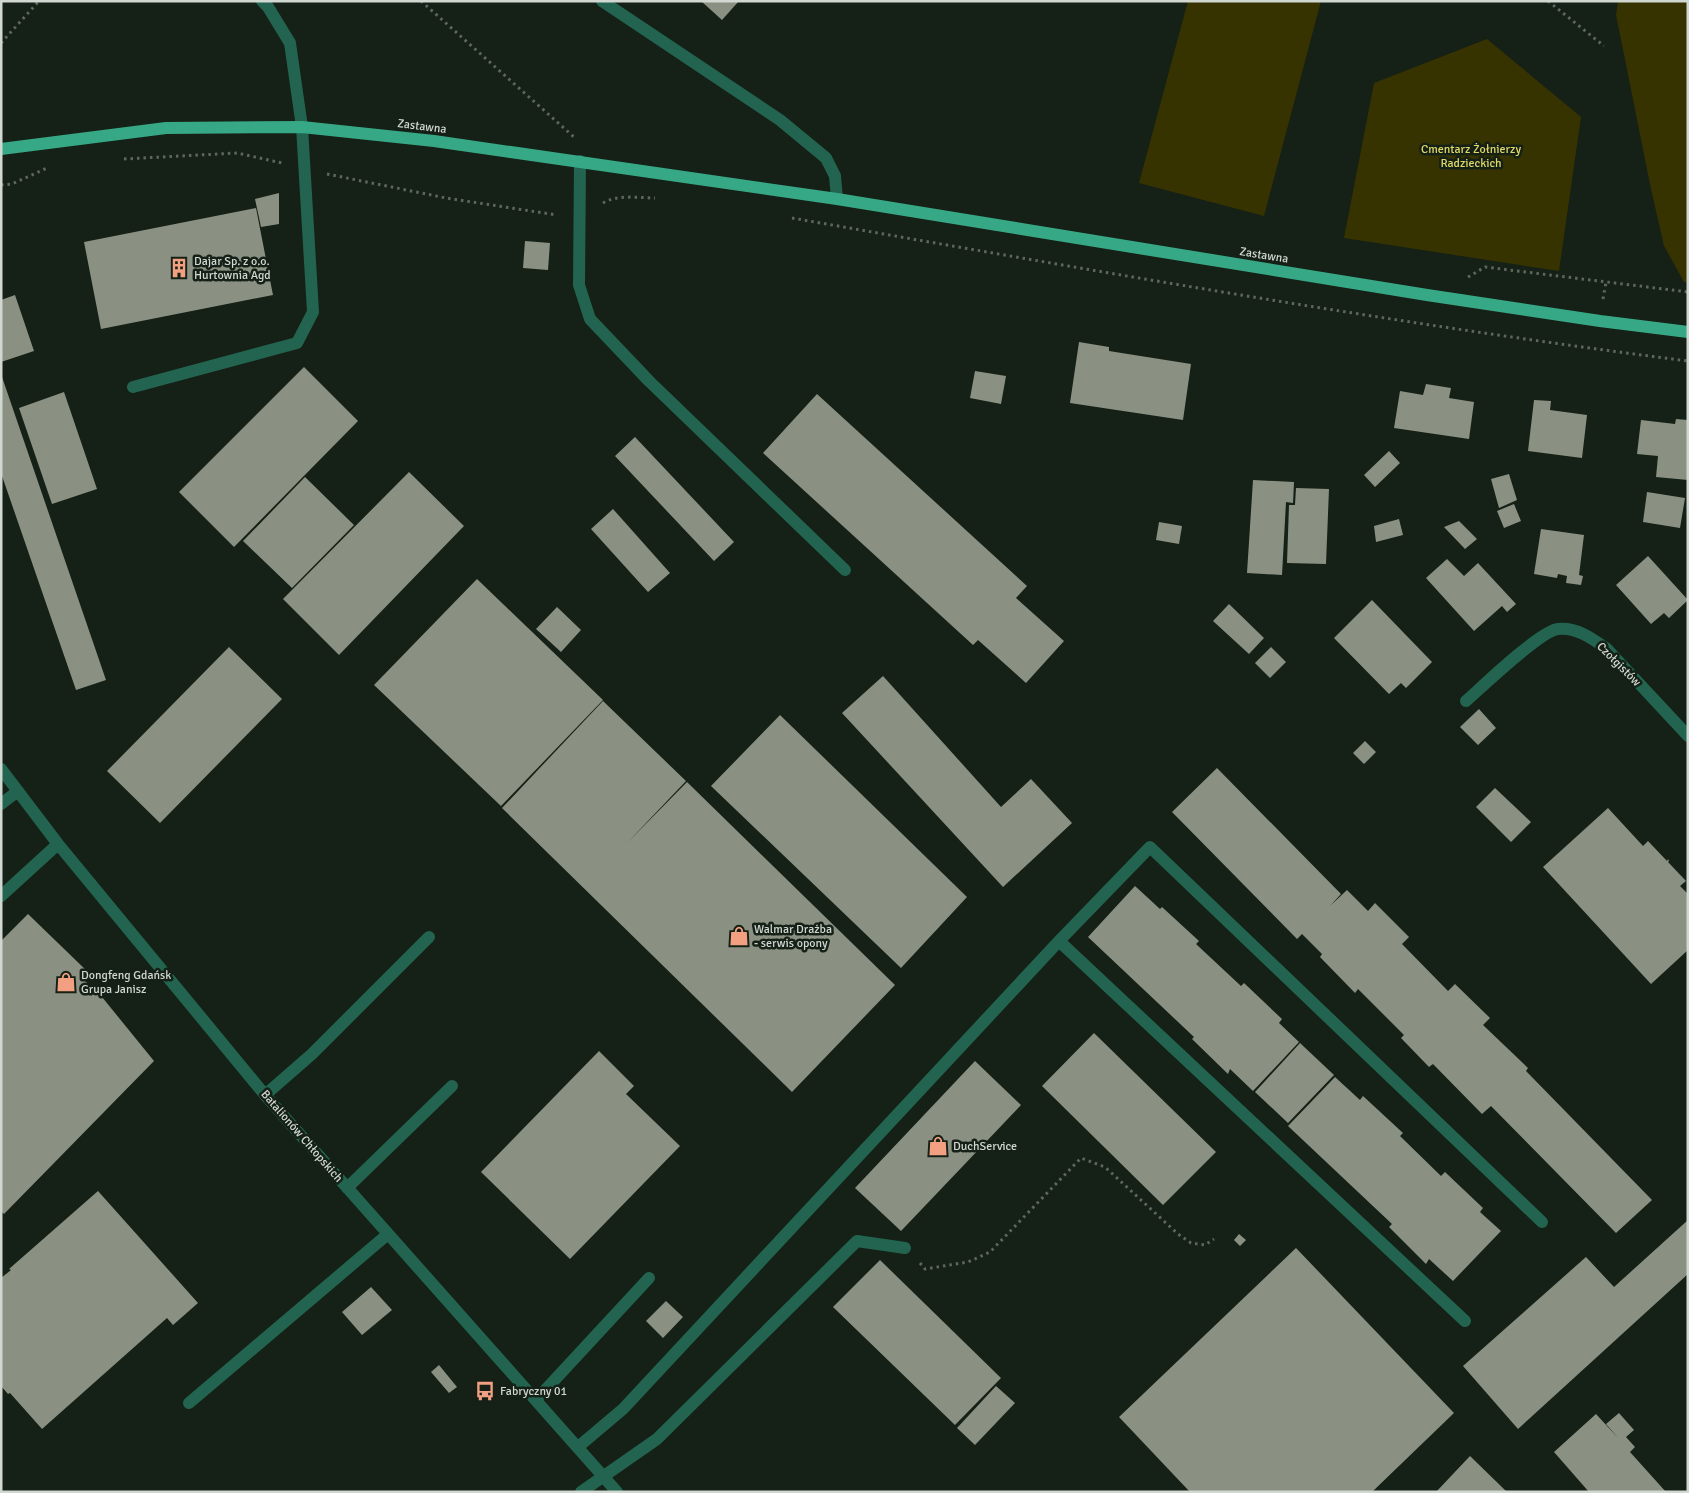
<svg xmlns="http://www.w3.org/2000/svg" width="1689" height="1493" viewBox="0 0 1689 1493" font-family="Signika,sans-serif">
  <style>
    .green { fill: #373301 }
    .building { fill: #8a9182 }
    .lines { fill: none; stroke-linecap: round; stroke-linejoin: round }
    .path { stroke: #5e675f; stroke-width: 3; stroke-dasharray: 2.5 4; stroke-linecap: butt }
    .minor { stroke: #226450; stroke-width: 12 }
    .major { stroke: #37a886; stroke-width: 12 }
    .labels { text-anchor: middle; stroke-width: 5; stroke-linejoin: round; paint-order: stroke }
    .street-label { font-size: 12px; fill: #d1d8d2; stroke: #152016 }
    .park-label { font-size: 12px; fill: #e1d965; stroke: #152016 }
    .poi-label { font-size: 12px; fill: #d1d8d2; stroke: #152016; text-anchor: start }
  </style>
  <rect width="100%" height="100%" fill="#152016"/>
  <path class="green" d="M 1188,1 L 1321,1 L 1264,216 L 1139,183 Z
    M 1618,1 L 1688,1 L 1688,282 L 1684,282 L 1664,246 L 1651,189 L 1616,15 Z
    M 1487,39 L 1581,117 L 1559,271 L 1344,238 L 1374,83 Z"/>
  <path class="building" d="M 701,1 L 739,1 L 722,20 Z
    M 279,193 L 279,224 L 261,227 L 255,199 Z
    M 256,208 L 273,295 L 101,329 L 84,242 Z
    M 525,241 L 550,243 L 548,270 L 523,268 Z
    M 15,295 L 34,351 L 1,362 L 1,300 Z
    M 1079,342 L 1109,347 L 1109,351 L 1191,364 L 1183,420 L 1070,403 Z
    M 304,367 L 358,421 L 234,547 L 179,492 Z
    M 975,371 L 1006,376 L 1001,404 L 970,398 Z
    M 2,377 L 106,680 L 76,690 L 1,473 Z
    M 1426,384 L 1451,388 L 1449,398 L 1474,402 L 1469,439 L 1394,428 L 1400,391 L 1423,395 Z
    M 64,392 L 97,489 L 52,504 L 19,408 Z
    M 817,394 L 1027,586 L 1016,598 L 1064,641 L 1026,683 L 978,640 L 973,645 L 763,453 Z
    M 1534,400 L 1551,401 L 1550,410 L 1587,415 L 1582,458 L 1528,451 Z
    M 1676,419 L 1688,420 L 1688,480 L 1656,477 L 1658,456 L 1637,454 L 1641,420 L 1675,424 Z
    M 635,437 L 734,542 L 714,561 L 615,456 Z
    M 1389,451 L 1400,463 L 1375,487 L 1364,475 Z
    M 409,472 L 464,526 L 339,655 L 283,599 Z
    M 1509,474 L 1517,500 L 1499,508 L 1491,479 Z
    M 305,477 L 354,525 L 292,588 L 243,541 Z
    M 1253,480 L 1294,482 L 1293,503 L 1286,502 L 1282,575 L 1247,573 Z
    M 1296,488 L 1329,489 L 1326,564 L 1287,563 L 1289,505 L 1295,505 Z
    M 1647,492 L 1685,498 L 1680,528 L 1643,522 Z
    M 1514,504 L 1521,521 L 1504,528 L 1497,511 Z
    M 613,509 L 670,573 L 648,592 L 591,529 Z
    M 1399,519 L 1403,535 L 1376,542 L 1374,526 Z
    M 1459,521 L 1477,539 L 1465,549 L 1444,527 Z
    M 1159,522 L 1182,526 L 1179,544 L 1156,540 Z
    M 1541,529 L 1584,535 L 1579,575 L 1583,576 L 1581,585 L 1566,583 L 1567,576 L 1558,574 L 1557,578 L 1534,574 Z
    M 1648,556 L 1688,600 L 1669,618 L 1664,613 L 1651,624 L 1616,585 Z
    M 1447,559 L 1464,576 L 1478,563 L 1516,604 L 1507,612 L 1502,606 L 1474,631 L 1426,578 Z
    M 477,579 L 603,700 L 501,806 L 374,685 Z
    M 1372,600 L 1432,662 L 1406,688 L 1401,683 L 1389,694 L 1334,638 Z
    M 1229,604 L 1264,638 L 1249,654 L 1213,621 Z
    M 557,607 L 581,630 L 561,652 L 536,629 Z
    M 229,647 L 282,699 L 160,823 L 107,771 Z
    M 1271,647 L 1286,662 L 1270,678 L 1255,663 Z
    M 883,676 L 1001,807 L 1031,779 L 1072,823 L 1003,887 L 842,713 Z
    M 603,701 L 686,781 L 627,843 L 687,782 L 895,985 L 792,1092 L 502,808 Z
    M 1479,709 L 1496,728 L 1478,745 L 1460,727 Z
    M 780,715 L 967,897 L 901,968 L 711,786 Z
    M 1365,741 L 1376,752 L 1364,764 L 1353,753 Z
    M 1217,768 L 1341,894 L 1330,906 L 1347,890 L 1368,911 L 1375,903 L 1409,937 L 1402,944 L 1448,991 L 1455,984 L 1490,1018 L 1483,1025 L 1528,1068 L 1526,1071 L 1652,1200 L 1616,1233 L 1491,1106 L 1482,1114 L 1433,1064 L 1429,1067 L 1401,1038 L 1404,1035 L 1358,989 L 1355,993 L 1320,957 L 1322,954 L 1302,934 L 1297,939 L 1172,812 Z
    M 1495,788 L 1531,822 L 1511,842 L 1476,807 Z
    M 1608,808 L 1643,846 L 1648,841 L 1667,861 L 1668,859 L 1669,861 L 1668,862 L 1686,881 L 1680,886 L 1688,894 L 1688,950 L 1651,984 L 1543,867 Z
    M 1135,886 L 1160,909 L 1162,907 L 1199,941 L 1196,944 L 1241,986 L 1244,983 L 1282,1019 L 1279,1023 L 1299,1042 L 1253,1091 L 1230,1069 L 1228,1074 L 1192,1039 L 1194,1037 L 1088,937 Z
    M 28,914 L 89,973 L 83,979 L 102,997 L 154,1061 L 4,1214 L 1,1211 L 1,941 Z
    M 1094,1033 L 1216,1152 L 1163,1205 L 1042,1086 Z
    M 1300,1043 L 1334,1075 L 1288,1123 L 1255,1092 Z
    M 599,1051 L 634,1086 L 626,1094 L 680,1146 L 570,1259 L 481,1172 Z
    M 975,1061 L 1021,1105 L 901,1231 L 855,1188 Z
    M 1335,1077 L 1360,1100 L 1363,1096 L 1403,1133 L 1400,1136 L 1441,1176 L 1445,1172 L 1483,1208 L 1480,1212 L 1501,1231 L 1453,1281 L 1429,1259 L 1426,1264 L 1389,1227 L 1392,1224 L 1288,1126 Z
    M 98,1191 L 198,1303 L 173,1325 L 167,1318 L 42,1429 L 10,1393 L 8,1394 L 1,1386 L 1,1278 L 11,1270 L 9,1269 Z
    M 1688,1220 L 1688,1274 L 1518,1429 L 1463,1366 L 1586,1257 L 1614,1287 Z
    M 1239,1234 L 1246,1240 L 1240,1246 L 1234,1240 Z
    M 1296,1248 L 1454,1413 L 1372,1492 L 1190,1492 L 1119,1417 Z
    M 880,1260 L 1001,1378 L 955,1425 L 833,1307 Z
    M 371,1287 L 392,1310 L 362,1335 L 342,1312 Z
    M 666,1301 L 683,1317 L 663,1338 L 646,1321 Z
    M 439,1365 L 457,1387 L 449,1393 L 431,1372 Z
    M 996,1386 L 1015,1403 L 975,1445 L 957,1428 Z
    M 1619,1413 L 1634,1430 L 1626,1437 L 1635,1447 L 1630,1452 L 1666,1492 L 1589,1492 L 1554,1452 L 1596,1414 L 1619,1439 L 1606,1424 Z
    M 1470,1456 L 1507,1492 L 1436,1492 Z"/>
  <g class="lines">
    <path class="path" d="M 421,1 L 574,137
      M 1548,1 L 1604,46
      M 1,43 L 39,1
      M 124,159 L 237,153 L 282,163
      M 327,174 L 446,198 L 557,215
      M 1,185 L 12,184 L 47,168
      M 603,203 C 617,194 639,198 655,198
      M 792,218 C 1090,270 1388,323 1688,361
      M 1468,277 L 1485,267 L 1688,292
      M 1603,299 L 1606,282
      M 920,1263 L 925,1269 L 968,1262 L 990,1252 L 1081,1158 L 1105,1167 L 1178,1234 L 1191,1243 L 1205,1245 L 1214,1239"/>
    <path class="minor" d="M 602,1 L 780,120 L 826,158 L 835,176 L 837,199
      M 580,161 L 579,285 L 590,319 L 649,381 L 845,570
      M 133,387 L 297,343 L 313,312 L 302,127 L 290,43 L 268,7 L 262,1
      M 1466,701 C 1483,686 1540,631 1558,629 C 1577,627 1593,639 1607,649 L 1688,736
      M 1,769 L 58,844 L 265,1095 L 617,1492
      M 1,804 L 18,791
      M 1,896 L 58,844
      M 1059,941 L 1465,1321
      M 265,1095 L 312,1054 L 429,937
      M 347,1188 L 452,1086
      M 536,1400 L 649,1278
      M 189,1403 L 388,1234
      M 578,1447 L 623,1409 L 1059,941 L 1150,847 L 1542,1222
      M 581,1492 L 657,1439 L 857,1241 L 905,1248"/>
    <path class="major" d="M 1,149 L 166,128 L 302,127 L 434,141 L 837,199 L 1427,295 L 1600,321 L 1688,332"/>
  </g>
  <defs>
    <symbol id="building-bare" viewBox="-9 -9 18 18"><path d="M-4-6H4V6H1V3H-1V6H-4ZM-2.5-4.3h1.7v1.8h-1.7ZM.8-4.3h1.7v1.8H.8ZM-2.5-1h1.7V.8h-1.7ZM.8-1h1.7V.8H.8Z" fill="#f2a081" stroke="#152016" stroke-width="2.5" paint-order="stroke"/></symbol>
    <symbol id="shop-bare" viewBox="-9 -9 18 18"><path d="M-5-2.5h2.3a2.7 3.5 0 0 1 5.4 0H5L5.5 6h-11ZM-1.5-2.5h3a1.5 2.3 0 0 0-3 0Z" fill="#f2a081" stroke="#152016" stroke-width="2.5" paint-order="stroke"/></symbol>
    <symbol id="bus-bare" viewBox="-9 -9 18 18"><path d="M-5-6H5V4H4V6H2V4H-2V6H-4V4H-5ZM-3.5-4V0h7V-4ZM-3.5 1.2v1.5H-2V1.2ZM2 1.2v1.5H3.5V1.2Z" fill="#f2a081" stroke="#152016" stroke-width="2.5" paint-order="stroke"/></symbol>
  </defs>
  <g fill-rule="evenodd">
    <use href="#building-bare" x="165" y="254" width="28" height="28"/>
    <use href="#shop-bare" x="725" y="922" width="28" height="28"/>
    <use href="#shop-bare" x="52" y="968" width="28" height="28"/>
    <use href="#shop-bare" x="924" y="1132" width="28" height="28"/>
    <use href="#bus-bare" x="471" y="1377" width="28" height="28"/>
  </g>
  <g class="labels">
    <g class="street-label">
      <text transform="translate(422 126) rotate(7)" y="4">Zastawna</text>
      <text transform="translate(1264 255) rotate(9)" y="4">Zastawna</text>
      <text transform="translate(1619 664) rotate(45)" y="4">Czołgistów</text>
      <text transform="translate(302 1136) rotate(49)" y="4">Batalionów Chłopskich</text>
    </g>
    <g class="park-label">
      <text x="1471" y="153">Cmentarz Żołnierzy<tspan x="1471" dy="14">Radzieckich</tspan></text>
    </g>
    <g class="poi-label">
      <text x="194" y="265">Dajar Sp. z o.o.<tspan x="194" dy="14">Hurtownia Agd</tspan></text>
      <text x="754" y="933">Walmar Drażba<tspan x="754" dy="14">- serwis opony</tspan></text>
      <text x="81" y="979">Dongfeng Gdańsk<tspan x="81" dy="14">Grupa Janisz</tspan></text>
      <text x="953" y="1150">DuchService</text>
      <text x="500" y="1395">Fabryczny 01</text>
    </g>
  </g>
  <rect width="1689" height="1493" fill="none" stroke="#d1d8d2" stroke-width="5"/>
</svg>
